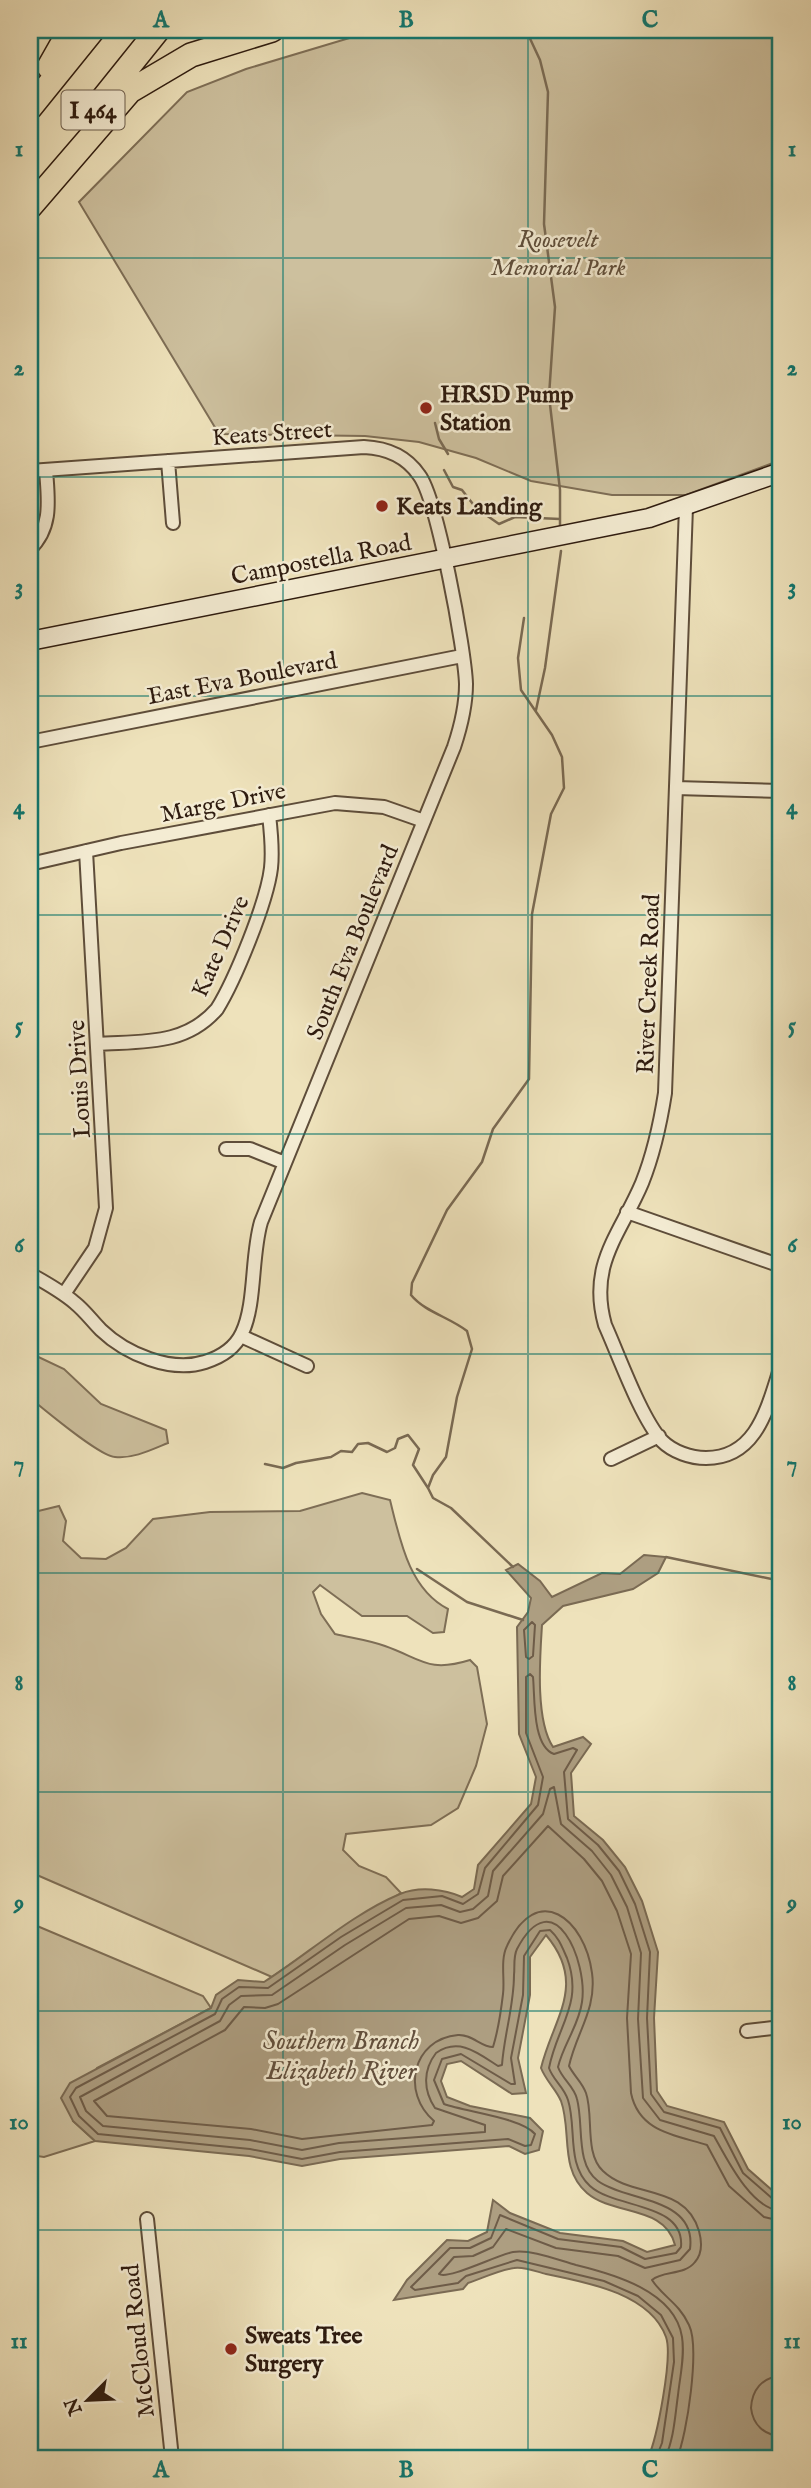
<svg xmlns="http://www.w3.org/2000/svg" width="811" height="2488" viewBox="0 0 811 2488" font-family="'IM FELL English',serif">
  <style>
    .green { fill: #cdc09e; stroke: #7e6e56; stroke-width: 2 }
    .water { fill: #ad9e81; stroke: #7a6a53; stroke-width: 2 }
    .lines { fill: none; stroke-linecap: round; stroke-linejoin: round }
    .shore { stroke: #6e5c48; stroke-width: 2 }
    .stream { stroke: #7a6a53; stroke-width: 2.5 }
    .street-casing { stroke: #5e4d3a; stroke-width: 16 }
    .secondary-casing { stroke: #2e1b0f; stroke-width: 21 }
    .highway-casing { stroke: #2e1b0f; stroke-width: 26 }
    .street { stroke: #f4ecd3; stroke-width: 12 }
    .secondary { stroke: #f4ecd3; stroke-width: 18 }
    .highway { stroke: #eee2bb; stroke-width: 23 }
    .grid { fill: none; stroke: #0f766e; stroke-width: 2; stroke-opacity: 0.55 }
    .poi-dot { fill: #8f2418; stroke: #f4ecd3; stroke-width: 2.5 }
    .labels { text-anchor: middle; stroke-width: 5; stroke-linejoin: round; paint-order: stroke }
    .shield { fill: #f4ecd3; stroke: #695a4a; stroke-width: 2 }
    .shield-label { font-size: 23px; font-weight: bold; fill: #2e1b0f }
    .park-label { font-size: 24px; font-style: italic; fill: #5e4d3a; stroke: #f4ecd3 }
    .poi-label { font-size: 24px; font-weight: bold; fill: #2e1b0f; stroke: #f4ecd3; text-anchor: start }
    .street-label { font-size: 24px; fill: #2e1b0f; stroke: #f4ecd3 }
    .water-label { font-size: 26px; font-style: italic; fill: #614f3d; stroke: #f4ecd3 }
    .neatline { fill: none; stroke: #0f766e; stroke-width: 2.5 }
    .grid-label { font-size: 23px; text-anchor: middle; font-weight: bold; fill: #0f766e }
  </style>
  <rect width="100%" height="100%" fill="#eee2bb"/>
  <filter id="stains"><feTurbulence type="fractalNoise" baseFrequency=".00286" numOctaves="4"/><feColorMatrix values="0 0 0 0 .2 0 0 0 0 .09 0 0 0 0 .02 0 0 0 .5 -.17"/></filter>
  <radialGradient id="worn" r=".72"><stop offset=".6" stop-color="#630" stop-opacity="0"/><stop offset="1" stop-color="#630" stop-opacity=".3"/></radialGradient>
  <path class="green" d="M 376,30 L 781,30 L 781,460 L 686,495 L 612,495 L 531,481 L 476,458 L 419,442 L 365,436 L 219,434 L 79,202 L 187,92 L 246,69 Z
    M 30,1353 L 64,1369 L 101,1404 L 166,1430 L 168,1443 C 151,1450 133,1459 115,1457 C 99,1456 45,1410 30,1398 Z
    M 362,1493 L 390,1500 C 400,1540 409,1589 448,1609 L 444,1632 L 433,1633 L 407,1616 L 362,1616 L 320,1585 L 313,1592 L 321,1614 L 335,1634 C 352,1638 369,1640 385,1646 C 422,1659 428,1673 470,1660 L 477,1667 L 487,1724 L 476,1766 L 458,1808 L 431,1825 L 346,1834 L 343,1850 L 359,1866 L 386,1877 L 401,1893 L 337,1932 L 272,1977 L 30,1872 L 30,1513 L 59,1506 L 66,1521 L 63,1541 L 81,1558 L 106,1559 L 126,1548 L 153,1519 L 210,1512 L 300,1511 Z
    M 30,1923 L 203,1996 L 211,2008 L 97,2068 L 73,2121 L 95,2141 L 44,2157 L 30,2155 Z"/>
  <path class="water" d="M 644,1555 L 666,1557 L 658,1573 L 633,1589 L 563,1606 L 542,1625 C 540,1657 535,1720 553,1747 L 583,1737 L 591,1744 L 571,1773 L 574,1816 L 603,1840 L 625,1867 L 642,1901 L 658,1952 L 654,2018 L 657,2091 L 667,2106 L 724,2122 L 748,2169 L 781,2198 L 781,2396 L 777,2408 L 781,2412 L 780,2458 L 648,2458 C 657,2438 673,2357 666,2337 C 650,2293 585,2282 546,2274 C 537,2272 524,2266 514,2268 C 499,2270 483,2278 468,2283 L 463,2289 L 394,2300 L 407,2280 L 447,2240 L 468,2241 L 487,2232 L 493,2200 L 510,2213 L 560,2233 L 623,2241 L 647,2252 L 675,2245 C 665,2205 614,2216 587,2193 C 559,2169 572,2131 561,2101 C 556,2089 546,2081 541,2068 C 553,2018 588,1985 546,1935 L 530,1957 L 530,1995 L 518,2058 L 526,2093 L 512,2094 L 461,2061 L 447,2064 L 441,2081 L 447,2097 L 470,2106 L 530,2118 L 543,2131 L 539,2150 L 525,2154 L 509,2146 L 340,2159 L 302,2166 L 249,2156 L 95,2141 L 73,2121 L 61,2098 L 70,2083 L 211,2008 L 216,1995 L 238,1980 L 264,1982 C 308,1954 352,1914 400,1894 C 419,1886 444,1889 462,1897 L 474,1889 L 478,1865 L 531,1804 L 536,1777 L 519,1734 L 517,1627 L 528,1612 L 531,1598 L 506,1570 L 518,1564 L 540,1581 L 552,1597 L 602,1573 L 620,1574 Z"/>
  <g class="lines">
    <path class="shore" d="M 532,1622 L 535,1625 L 533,1656 L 529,1659 L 526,1657 L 524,1630 Z
      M 781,2376 C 762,2377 752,2390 751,2408 C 753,2425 764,2435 781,2436
      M 656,2458 L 662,2443 L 674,2362 L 673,2338 L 661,2315 L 638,2296 L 604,2281 L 517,2260 L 466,2276 L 458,2283 L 415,2290 L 411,2287 L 450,2248 L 470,2248 L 491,2238 L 500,2215 L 558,2239 L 621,2247 L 645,2259 L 676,2253 L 681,2247 C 685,2202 615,2209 590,2186 C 566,2164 577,2128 568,2100 C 564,2087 553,2080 549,2068 C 557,2026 584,2003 567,1958 C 562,1947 559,1938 550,1930 L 540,1931 L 524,1956 L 523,1995 L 511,2058 L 515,2084 L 511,2084 L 461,2054 L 442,2059 L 434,2080 L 444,2104 C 467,2112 522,2118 535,2134 L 531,2145 L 525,2146 L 508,2139 L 340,2152 L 302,2159 L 250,2149 L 98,2134 L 79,2116 L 70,2097 L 76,2088 L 215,2014 L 222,1999 L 239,1987 L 268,1988 L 341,1937 L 403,1900 L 442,1896 L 463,1904 L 478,1894 L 485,1868 L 538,1805 L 543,1777 L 526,1733 L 526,1677 L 530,1674 L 533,1677 C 535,1697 532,1746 554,1754 L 573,1748 L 577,1750 L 564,1772 L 568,1819 L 598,1845 L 619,1871 L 635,1904 L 650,1952 L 647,2018 L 651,2094 L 664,2112 L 720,2128 L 743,2173 L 774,2200 L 781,2202
      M 665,2458 C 674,2439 675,2416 678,2395 C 680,2376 685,2356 682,2337 C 675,2291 613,2274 576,2265 C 558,2260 531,2249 513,2252 C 497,2255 448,2280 439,2274 L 454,2257 L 473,2256 L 493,2247 L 506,2229 L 556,2248 L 618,2256 L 645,2268 L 680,2260 L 690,2249 C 697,2197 627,2202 598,2181 C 575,2164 584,2125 577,2099 C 574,2086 562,2079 558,2067 C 563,2045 579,2025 582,2002 C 588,1962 554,1879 517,1949 C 513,1957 515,1967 514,1975 C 514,2006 504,2035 502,2065 L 498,2066 C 478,2053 459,2037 436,2053 C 423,2070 423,2090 435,2108 L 485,2125 L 485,2132 L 339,2143 L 302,2150 L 250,2140 L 103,2126 L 86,2111 L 80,2097 L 220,2021 L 229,2005 L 241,1996 L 272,1995 L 345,1945 L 406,1908 L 441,1905 L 460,1912 L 473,1909 L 488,1896 L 493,1871 L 543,1814 L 550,1789 L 554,1787 L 561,1824 L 592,1851 L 611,1875 L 627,1907 L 641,1953 L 638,2019 L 643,2098 L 660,2120 L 714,2136 C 727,2159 751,2209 781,2211
      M 677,2458 C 687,2435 700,2348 689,2325 C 679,2303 663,2297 652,2280 C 663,2270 684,2276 695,2262 C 703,2253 702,2242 699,2231 C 685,2183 632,2199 603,2171 C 584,2153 594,2116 586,2093 C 582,2082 574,2076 569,2066 C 576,2033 597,2009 592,1973 C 585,1919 537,1880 507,1946 C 500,1960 505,1979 503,1994 C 501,2011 498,2031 493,2047 C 481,2047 472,2034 458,2035 C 412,2039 401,2093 434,2121 L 432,2125 L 302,2139 L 251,2129 L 107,2116 L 94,2101 L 225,2030 L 244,2007 L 265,2008 L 278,2004 L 409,1919 L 439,1916 L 461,1923 L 478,1918 L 497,1901 L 503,1876 L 548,1826 L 584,1859 L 602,1881 L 617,1911 L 631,1954 L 627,2018 L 631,2093 C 639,2132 675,2135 707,2145 L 729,2186 L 764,2217 L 781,2221"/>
    <path class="stream" d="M 526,30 L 540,60 L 548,92 L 544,224 L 555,307 L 549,396 L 560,490 L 560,526
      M 435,423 L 439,439 L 448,454
      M 444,470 L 453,487 L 462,490 L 476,508 L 499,524 L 515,517 L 560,519
      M 536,710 L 545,668 L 561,551
      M 265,1464 L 283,1468 L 296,1463 L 331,1457 L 341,1451 L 352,1452 L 358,1444 L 368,1443 L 387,1452 L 395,1448 L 398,1439 L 408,1435 L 419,1449 L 413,1465 L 428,1488
      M 666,1557 L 781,1581
      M 513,1567 L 451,1508 L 433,1498 L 428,1488 L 433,1475 L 446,1457 L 457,1397 L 472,1349 L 467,1331 C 449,1317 425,1312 411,1295 L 412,1283 L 447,1210 L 482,1162 L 493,1129 L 529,1079 L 532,914 L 551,814 L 564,788 L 562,757 L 552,735 L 521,690 L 518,658 L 524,618
      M 417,1569 L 467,1602 L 523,1620"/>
    <defs>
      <path id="street" d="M 168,461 L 173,523
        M 30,471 L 364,447 C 386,448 406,456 419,475 C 437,498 465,650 466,684 C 466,706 461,726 454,747 L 261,1222 C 251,1256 256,1304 242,1333 C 235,1348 221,1357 205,1362 C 171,1373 126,1354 101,1330 C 92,1321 85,1311 75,1303 C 61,1291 46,1283 30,1274
        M 686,507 L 665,1093 C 660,1125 654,1153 642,1183 C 620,1235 588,1264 605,1325 C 619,1356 641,1418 662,1441 C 673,1452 691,1458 706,1458 C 758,1458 768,1405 781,1366
        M 30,549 C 53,527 48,499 46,470
        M 30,742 L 462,656
        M 676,788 L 781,791
        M 30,864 L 121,843 L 335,803 L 384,807 L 424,821
        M 97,1044 C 142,1041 185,1046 217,1009 C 235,980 267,902 271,868 C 273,850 271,832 269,815
        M 226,1149 L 250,1149 L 285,1163
        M 627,1212 L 781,1266
        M 64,1294 L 95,1248 L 106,1208 L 86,851
        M 241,1336 L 307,1366
        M 611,1459 L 659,1436
        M 747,2031 L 781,2027
        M 147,2219 L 172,2458"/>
      <path id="secondary" d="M 30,641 L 649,518 L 781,472"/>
      <path id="highway" d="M 49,67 L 70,30
        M 97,106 L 158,30
        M 30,108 L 93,30
        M 30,207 L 130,91 L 191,55 L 272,30"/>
    </defs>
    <use href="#street" class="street-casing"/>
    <use href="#secondary" class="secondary-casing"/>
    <use href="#highway" class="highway-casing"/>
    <use href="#street" class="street"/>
    <use href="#secondary" class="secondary"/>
    <use href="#highway" class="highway"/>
  </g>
  <path class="grid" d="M 283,30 L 283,2458M 528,30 L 528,2458M 30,258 L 781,258M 30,477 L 781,477M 30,696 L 781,696M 30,915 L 781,915M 30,1134 L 781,1134M 30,1354 L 781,1354M 30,1573 L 781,1573M 30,1792 L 781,1792M 30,2011 L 781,2011M 30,2230 L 781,2230"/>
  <g class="poi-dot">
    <circle cx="426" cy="408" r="7"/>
    <circle cx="382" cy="506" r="7"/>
    <circle cx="231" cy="2349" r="7"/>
  </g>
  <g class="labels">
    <rect class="shield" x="61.5" y="90.5" width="63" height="39" rx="5"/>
    <g class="shield-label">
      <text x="93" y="118">I 464</text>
    </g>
    <g class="park-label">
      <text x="558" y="247">Roosevelt<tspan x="558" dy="28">Memorial Park</tspan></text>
    </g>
    <g class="poi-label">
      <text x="440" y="402">HRSD Pump<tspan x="440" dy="28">Station</tspan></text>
      <text x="396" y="514">Keats Landing</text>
      <text x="245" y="2343">Sweats Tree<tspan x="245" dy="28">Surgery</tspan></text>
    </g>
    <g class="street-label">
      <text transform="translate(272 433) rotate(-4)" y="8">Keats Street</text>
      <text transform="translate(321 559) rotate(-11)" y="8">Campostella Road</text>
      <text transform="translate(242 678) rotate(-11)" y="8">East Eva Boulevard</text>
      <text transform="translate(223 802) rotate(-11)" y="8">Marge Drive</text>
      <text transform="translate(352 942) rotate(-68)" y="8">South Eva Boulevard</text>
      <text transform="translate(220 946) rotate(-66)" y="8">Kate Drive</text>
      <text transform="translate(648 984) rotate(-88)" y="8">River Creek Road</text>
      <text transform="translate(79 1079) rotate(-93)" y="8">Louis Drive</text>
      <text transform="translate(138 2341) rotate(-96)" y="8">McCloud Road</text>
    </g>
    <g class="water-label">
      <text x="341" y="2049">Southern Branch<tspan x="341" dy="30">Elizabeth River</tspan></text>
    </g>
  </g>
  <rect width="811" height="2488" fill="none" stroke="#eee2bb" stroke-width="77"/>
  <g transform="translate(88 2400) rotate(246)" stroke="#f4ecd3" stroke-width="5" paint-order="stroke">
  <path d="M0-5L12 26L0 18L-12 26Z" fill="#2e1b0f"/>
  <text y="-10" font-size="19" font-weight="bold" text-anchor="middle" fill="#2e1b0f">N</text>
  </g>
  <rect x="38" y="38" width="734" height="2412" class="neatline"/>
  <g class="grid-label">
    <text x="161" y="27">A</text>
    <text x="406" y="27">B</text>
    <text x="650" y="27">C</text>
    <text x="19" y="156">1</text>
    <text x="792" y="156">1</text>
    <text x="19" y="375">2</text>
    <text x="792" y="375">2</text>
    <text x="19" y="594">3</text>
    <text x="792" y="594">3</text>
    <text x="19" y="814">4</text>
    <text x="792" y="814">4</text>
    <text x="19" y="1033">5</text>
    <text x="792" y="1033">5</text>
    <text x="19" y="1252">6</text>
    <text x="792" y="1252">6</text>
    <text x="19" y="1471">7</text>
    <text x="792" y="1471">7</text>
    <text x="19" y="1690">8</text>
    <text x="792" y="1690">8</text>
    <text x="19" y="1910">9</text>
    <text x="792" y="1910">9</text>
    <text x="19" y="2129">10</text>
    <text x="792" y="2129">10</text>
    <text x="19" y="2348">11</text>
    <text x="792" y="2348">11</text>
    <text x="161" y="2477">A</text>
    <text x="406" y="2477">B</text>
    <text x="650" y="2477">C</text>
  </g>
  <rect width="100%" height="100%" filter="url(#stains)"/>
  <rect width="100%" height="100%" fill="url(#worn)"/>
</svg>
